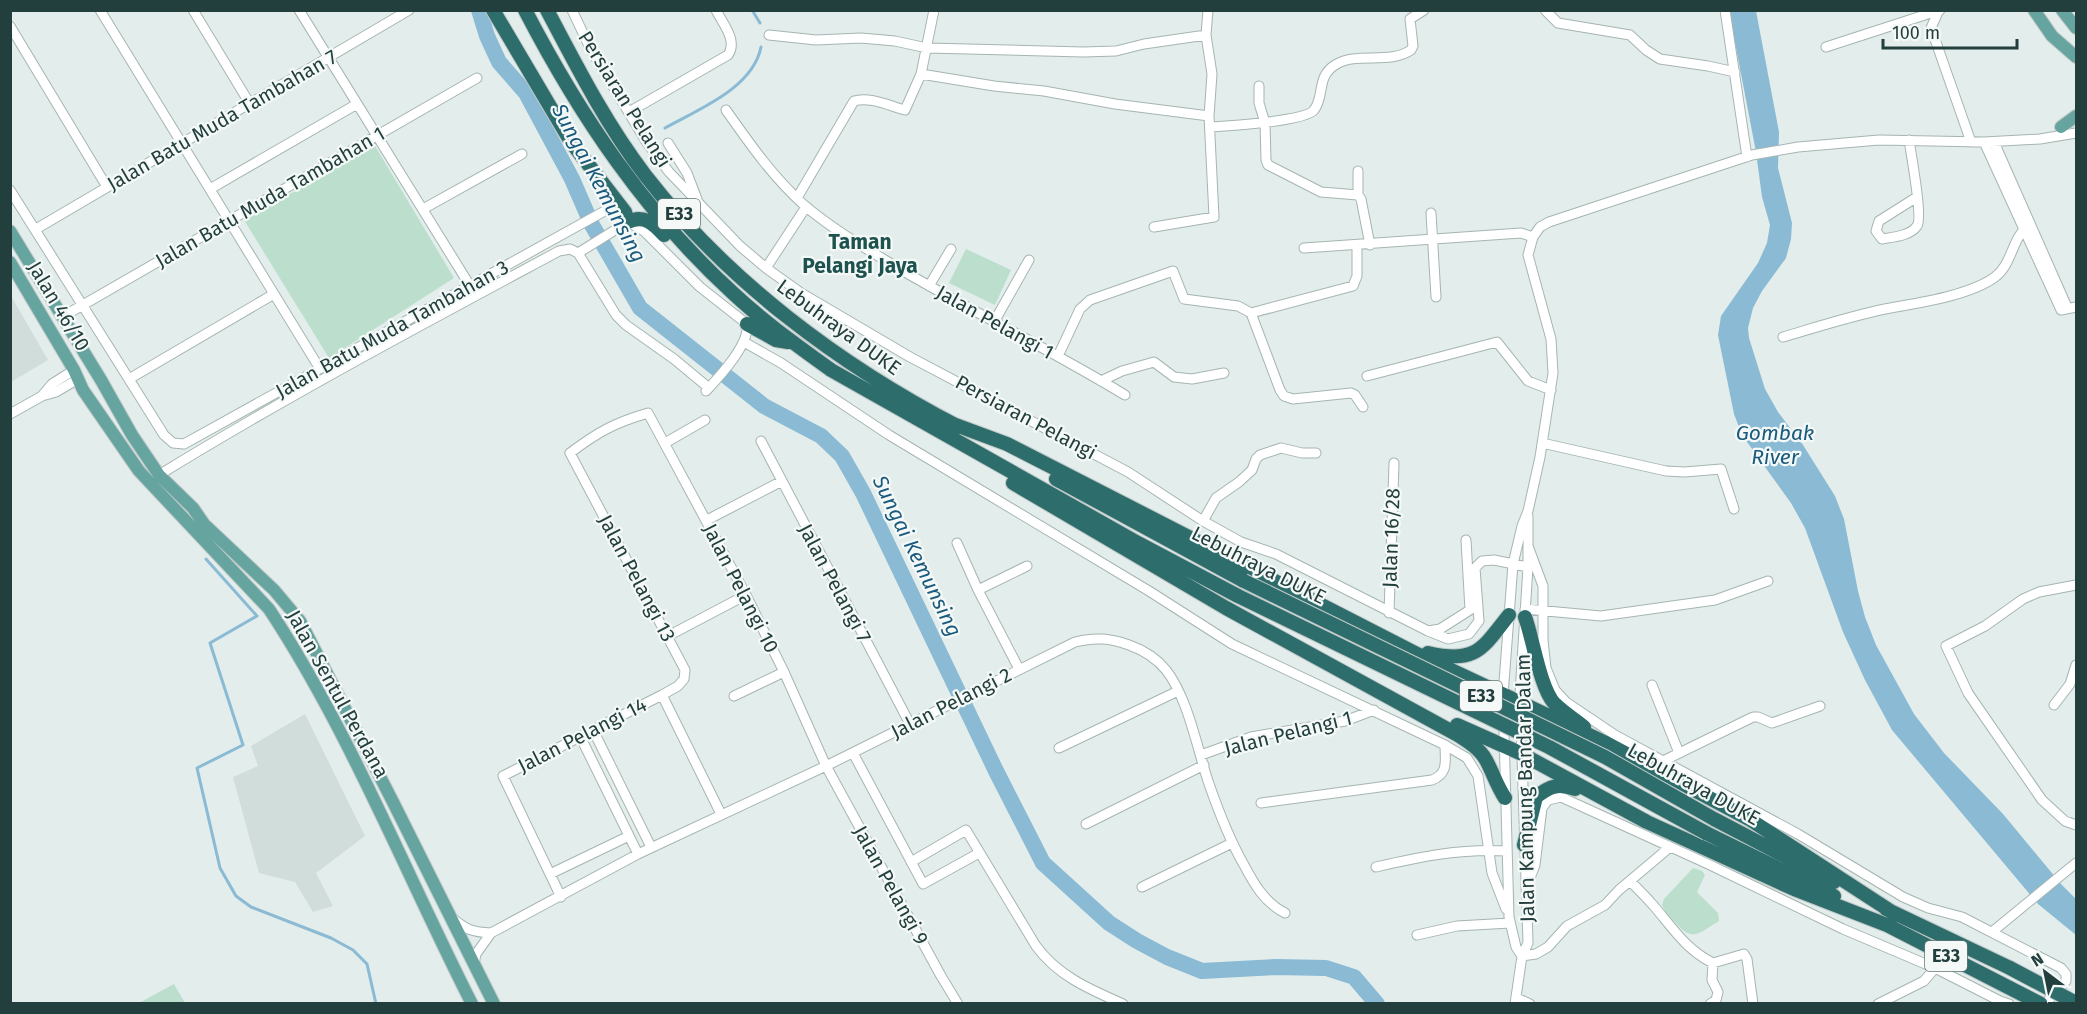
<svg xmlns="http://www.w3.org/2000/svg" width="2087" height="1014" viewBox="0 0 2087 1014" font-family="'Fira Sans',sans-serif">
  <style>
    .built { fill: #d1ddda }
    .green { fill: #bbdfcc }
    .water { fill: #8abad4 }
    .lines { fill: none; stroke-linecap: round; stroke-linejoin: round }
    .stream { stroke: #8abad4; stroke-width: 3 }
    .river { stroke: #8abad4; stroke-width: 16 }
    .minor-casing { stroke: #a5b5b3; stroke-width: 11 }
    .major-casing { stroke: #c1c9c9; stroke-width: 14 }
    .highway-casing { stroke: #c1c9c9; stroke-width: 16 }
    .minor { stroke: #fff; stroke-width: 9 }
    .major { stroke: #66a4a0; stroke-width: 12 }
    .highway { stroke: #2d6d6b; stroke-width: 14 }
    .highway-bridge-casing { stroke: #c1c9c9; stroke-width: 16; stroke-linecap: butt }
    .highway-bridge { stroke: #2d6d6b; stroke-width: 14 }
    .labels { text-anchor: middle; stroke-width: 4.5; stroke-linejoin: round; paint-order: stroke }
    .shield { fill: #f4f9f8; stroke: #617775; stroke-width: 1.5 }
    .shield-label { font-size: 18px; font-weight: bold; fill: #223f3d }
    .street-label { font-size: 20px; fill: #223f3d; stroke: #f4f9f8 }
    .water-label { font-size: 21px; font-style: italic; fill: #1a5a7d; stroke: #f4f9f8 }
    .neighbourhood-label { font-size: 21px; font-weight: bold; fill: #1d524f; stroke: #f4f9f8 }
  </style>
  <rect width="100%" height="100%" fill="#e3edeb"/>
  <path class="built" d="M 11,296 L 48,360 L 11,382 L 10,382 Z
    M 305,714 L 365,836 L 316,873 L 333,906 L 313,912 L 295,882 L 259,873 L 233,777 L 258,766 L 251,746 Z"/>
  <path class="green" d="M 375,146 L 454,278 L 329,358 L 244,220 Z
    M 966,249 L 1011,270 L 995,305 L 949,283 Z
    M 1693,868 L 1702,871 L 1705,875 L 1697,892 L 1718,913 L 1719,921 C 1697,934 1693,943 1674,921 C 1669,916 1665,912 1662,905 L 1664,899 Z
    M 174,984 L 185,1003 L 139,1003 Z"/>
  <path class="water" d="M 1729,11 L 1756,11 L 1779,132 L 1778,168 L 1792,223 L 1791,239 L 1786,258 L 1762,291 L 1753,308 L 1748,328 L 1749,338 L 1765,389 L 1778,412 L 1803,445 L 1835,496 L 1844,519 L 1858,591 L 1865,617 L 1876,645 L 1914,714 L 1944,753 L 2003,814 L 2061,884 L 2076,899 L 2076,935 L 2038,904 L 1892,730 L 1865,680 L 1843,632 L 1805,528 L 1791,503 L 1742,435 L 1734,414 L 1718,335 L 1721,316 L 1758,263 L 1767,243 L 1770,225 L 1762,197 L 1756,152 Z"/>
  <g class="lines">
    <path class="stream" d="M 752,10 L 760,23
      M 665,128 C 699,109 753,88 761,47
      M 206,559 L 257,616 L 210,643 L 243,745 L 197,768 L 220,868 L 236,896 L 251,907 L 331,938 L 353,950 L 367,964 L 376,1004"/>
    <path class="river" d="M 479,10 L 487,36 L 499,62 L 526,93 L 572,179 L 592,225 L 640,308 L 764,406 L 821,436 L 842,456 L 863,493 L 996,771 L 1043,863 L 1109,923 L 1137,941 L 1167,957 L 1202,971 L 1275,967 L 1326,968 L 1354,977 L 1377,1004"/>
    <defs>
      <path id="minor" d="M 100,10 L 320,369
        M 193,10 L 250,104
        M 299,10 L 472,289
        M 572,10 L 591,50 L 647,143 L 669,172 L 740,246 L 766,268 L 801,293 L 910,357 L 1128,472 L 1203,521 L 1241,542 L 1276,554 L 1428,631 L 1448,639 L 1469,634 L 1479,621 L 1475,568 L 1482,561 L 1494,560 L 1528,567
        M 1545,10 L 1558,23 L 1630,35 L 1646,50 L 1660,59 L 1708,66 L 1735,72
        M 1725,10 L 1747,157
        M 1938,12 L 1931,28 L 1971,142
        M 10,26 L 107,187
        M 769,35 L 816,40 L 861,38 L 895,41 L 927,48 L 1083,52 L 1116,51 L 1144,44 L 1206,35
        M 1826,47 L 1940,10
        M 921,74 L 994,86 L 1044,91 L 1115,104 L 1209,116
        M 1259,86 L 1259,103 L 1265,123 L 1266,160 L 1268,165 L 1321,192 L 1358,195 L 1361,199 L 1370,245
        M 726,110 C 750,144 772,176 804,205 C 832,229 867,249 898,268 C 973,312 1051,350 1125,395
        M 629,112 L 728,55 C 738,41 723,24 716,10
        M 1211,127 C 1228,126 1306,121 1314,110 C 1325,96 1316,77 1335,65 C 1357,51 1389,65 1411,50 L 1413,46 L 1410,19 L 1424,10
        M 1909,140 C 1911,154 1923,218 1917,226 C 1910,236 1893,237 1882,239 L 1876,231 L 1879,221 L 1917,197
        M 1984,142 L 2061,310 L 2076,307
        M 1994,142 L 2067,307
        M 668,143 L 687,173 L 697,199
        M 210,189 L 357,104
        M 10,190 L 164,435 L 173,443 L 184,444 L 610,208
        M 1358,195 L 1358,171
        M 797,198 L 854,101 C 869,96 890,106 905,110 L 921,74 L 934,10
        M 423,209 L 522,154
        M 1431,213 L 1436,297
        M 1154,227 L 1214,217 L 1209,116 L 1212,74 L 1206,35 L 1208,10
        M 36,229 L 409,10
        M 1304,248 L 1521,233 L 1533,237
        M 578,253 L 616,315 L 626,325 L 674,359 L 709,388
        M 766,268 L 806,207
        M 929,286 L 951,249
        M 1251,313 L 1353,286 L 1357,276 L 1357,246
        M 62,317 L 477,78
        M 994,322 L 1029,260
        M 1783,337 C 1817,327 1851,316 1885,309 C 1917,303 1969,296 1995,277 C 2013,264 2012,235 2030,225
        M 744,342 L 781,363 L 889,435 L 1149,591 L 1232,644 L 1445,745 L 1467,758 L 1478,776 L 1492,873 L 1506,909
        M 1058,356 L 1080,309 L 1090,300 L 1173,271 L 1184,299 L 1238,306 L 1251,313 L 1280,390 L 1284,396 L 1293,399 L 1351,393 L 1355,395 L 1363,407
        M 1367,376 L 1497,342 L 1528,381 L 1551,390
        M 129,379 L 274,294
        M 1101,381 L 1122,371 L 1154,362 L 1174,377 L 1192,379 L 1224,373
        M 42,396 L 52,384 L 74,370
        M 10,414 L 42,396 L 56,392 L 78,379
        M 761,441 L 910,724
        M 665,443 L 705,420
        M 1542,443 L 1666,471 L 1685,472 L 1721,469 L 1734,509
        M 159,475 C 289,395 425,323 559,251 L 570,249 L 578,253 L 628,222 L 644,231 L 700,287 L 747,324 C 750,344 720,376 706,391
        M 707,520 L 782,481
        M 1203,521 L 1216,498 L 1239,482 L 1252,470 L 1256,459 L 1260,455 L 1281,448 L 1302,453 L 1316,453
        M 1466,540 L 1470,610
        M 957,543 L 978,590 L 1019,669
        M 1528,546 L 1543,586 L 1543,640 L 1546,668 L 1555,690 L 1566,702 L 1615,735 L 1798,834 L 1903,897 L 1928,908 L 1962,917 L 2061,968 L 2066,974 L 2066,981 L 2045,1004
        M 2076,585 L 2039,592 L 2023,599 L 1985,626 L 1946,646 L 1968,693 L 2042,800 L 2065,821 L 2076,825
        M 978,590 L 1027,566
        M 1525,609 L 1601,616 L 1715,600 L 1768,581
        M 1389,613 L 1394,463
        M 1428,631 L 1440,629 L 1473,608
        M 668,636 L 746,595
        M 1652,685 L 1679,753
        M 662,695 L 721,814
        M 734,696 L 784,672
        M 2054,705 L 2070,684 L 2076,665
        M 593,730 L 651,847
        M 580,736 L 638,854
        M 1059,748 L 1178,691
        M 853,753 L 923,884 L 979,853
        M 1201,755 L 1251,737 L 1345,721 L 1374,710
        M 1663,761 L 1753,717 L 1758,717 L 1772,723 L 1820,706
        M 1261,803 L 1432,780 C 1449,773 1445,761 1445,745
        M 1086,824 L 1204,765
        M 911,862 L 966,830 L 1036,946 C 1058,976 1089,989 1123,1004
        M 1376,867 C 1419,857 1462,848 1507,851
        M 550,874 L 629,836
        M 1630,881 C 1638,889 1646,897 1653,905 C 1672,927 1686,950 1713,963 L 1744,954 L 1747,959 L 1753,1004
        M 1142,887 L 1232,843
        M 1526,888 L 1535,865 L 1542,808 L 1548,800 L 1561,797 L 1708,864 L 1843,929 L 1935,968 L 2000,1001 L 2009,1004
        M 561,897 L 503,776 L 662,695 L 678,686 L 684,679 L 685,670 L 570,453 C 598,432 614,423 648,413 L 746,595 L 784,672 L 826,766 L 941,976 L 958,1004
        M 452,918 C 467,930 472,932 491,933 L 638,854 L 826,766 L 1075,642 C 1095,637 1110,638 1129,645 C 1143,650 1157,659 1166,670 C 1188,698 1197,748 1208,781 C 1218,810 1229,839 1244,865 C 1254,884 1265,903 1285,913
        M 1992,932 L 2076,863
        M 1417,935 L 1457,926 L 1510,923
        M 1522,956 L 1516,947 L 1509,917 L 1503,695 L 1513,564 L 1522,526 L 1528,511 L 1540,457 L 1553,373 L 1551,339 L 1528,255 L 1533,237 L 1540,227 L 1549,222 L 1752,155 L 1798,147 L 1879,140 L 1984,142 L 2040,139 L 2076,133
        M 1522,956 L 1536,954 L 1548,947 L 1567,926 L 1605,905 L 1619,890 L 1670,847
        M 474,964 L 476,954 L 491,933
        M 1517,998 L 1530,1004
        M 1515,1004 L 1522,956 L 1528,943 L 1520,693 L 1528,567 L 1528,516
        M 1710,1004 L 1716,1000 L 1718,992 L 1712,980 L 1713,963
        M 1878,1004 L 1924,981 L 1935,968"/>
      <path id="major" d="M 2034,10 L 2052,36 L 2076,57
        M 2062,10 L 2076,28
        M 2061,127 L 2076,116
        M 10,231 L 101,380 L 132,435 L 159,475 L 193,508 L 204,524 L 274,590 L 300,621 L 393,802 L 494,1004
        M 10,262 L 74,370 L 83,390 L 139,471 L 269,609 C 350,732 405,872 472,1004"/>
      <path id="highway" d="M 493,10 L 571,142 L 625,212 L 628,222 C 644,214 654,224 664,235
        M 525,10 C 580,116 646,214 734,294 C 764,322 798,346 831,370 L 1138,543 L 1238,596
        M 547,10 C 577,67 606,124 645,175 C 727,281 841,366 959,427
        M 747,324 L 776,340 L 788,342
        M 953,424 L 1007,444 L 1415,653 L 1604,742 L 1749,819 L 1892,912
        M 1056,479 L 1244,581
        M 1013,483 L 1226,608 L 1458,735 C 1469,742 1480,749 1486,760 C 1493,773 1497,786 1505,798
        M 1525,617 C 1533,639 1540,687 1554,703 C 1563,712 1574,719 1584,727
        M 1428,653 C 1476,664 1482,649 1509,615
        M 1457,725 L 1520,753 L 1647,822 L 1794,889 L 1892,927
        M 1714,819 L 1834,882
        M 1706,833 L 1834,896
        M 1524,845 L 1536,797 C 1550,786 1558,783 1575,789
        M 1886,909 L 2010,968
        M 1885,924 L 2041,1004"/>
    </defs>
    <use href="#minor" class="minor-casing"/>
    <use href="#major" class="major-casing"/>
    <use href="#highway" class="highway-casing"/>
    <use href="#minor" class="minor"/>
    <use href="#major" class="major"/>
    <use href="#highway" class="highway"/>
    <defs>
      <path id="highway-bridge" d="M 1244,581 L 1605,757 L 1714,819
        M 1238,596 L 1549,747 L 1706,833
        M 2010,968 L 2076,1003"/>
    </defs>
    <use href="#highway-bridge" class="highway-bridge-casing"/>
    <use href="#highway-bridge" class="highway-bridge"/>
  </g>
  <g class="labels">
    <g class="shield">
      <rect x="658" y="199" width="42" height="30" rx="4.5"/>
      <rect x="1460" y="681" width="42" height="30" rx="4.5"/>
      <rect x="1925" y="941" width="42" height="30" rx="4.5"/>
    </g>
    <g class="shield-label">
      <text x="679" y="220">E33</text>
      <text x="1481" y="702">E33</text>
      <text x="1946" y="962">E33</text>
    </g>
    <g class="street-label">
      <text transform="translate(625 99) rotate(58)" y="7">Persiaran Pelangi</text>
      <text transform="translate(222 120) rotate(-30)" y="7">Jalan Batu Muda Tambahan 7</text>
      <text transform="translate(270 197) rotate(-30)" y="7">Jalan Batu Muda Tambahan 1</text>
      <text transform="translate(59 306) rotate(59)" y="7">Jalan 46/10</text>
      <text transform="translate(995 322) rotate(29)" y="7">Jalan Pelangi 1</text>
      <text transform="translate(839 327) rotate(36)" y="7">Lebuhraya DUKE</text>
      <text transform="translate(392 329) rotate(-29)" y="7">Jalan Batu Muda Tambahan 3</text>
      <text transform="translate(1026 417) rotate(28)" y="7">Persiaran Pelangi</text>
      <text transform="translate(1391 538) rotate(-88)" y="7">Jalan 16/28</text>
      <text transform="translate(1259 565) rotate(27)" y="7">Lebuhraya DUKE</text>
      <text transform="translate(637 578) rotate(62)" y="7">Jalan Pelangi 13</text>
      <text transform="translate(835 583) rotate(62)" y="7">Jalan Pelangi 7</text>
      <text transform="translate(741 588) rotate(63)" y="7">Jalan Pelangi 10</text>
      <text transform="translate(338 694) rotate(61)" y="7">Jalan Sentul Perdana</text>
      <text transform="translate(951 703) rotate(-27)" y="7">Jalan Pelangi 2</text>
      <text transform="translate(1288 733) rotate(-14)" y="7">Jalan Pelangi 1</text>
      <text transform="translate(582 735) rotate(-27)" y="7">Jalan Pelangi 14</text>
      <text transform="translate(1694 784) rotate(29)" y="7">Lebuhraya DUKE</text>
      <text transform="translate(1525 788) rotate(-91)" y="7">Jalan Kampung Bandar Dalam</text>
      <text transform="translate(891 885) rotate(61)" y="7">Jalan Pelangi 9</text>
    </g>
    <g class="water-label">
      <text transform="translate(599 183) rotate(62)" y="7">Sungai Kemunsing</text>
      <text x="1775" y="440">Gombak<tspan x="1775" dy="24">River</tspan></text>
      <text transform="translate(917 556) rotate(64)" y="7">Sungai Kemunsing</text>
    </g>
    <g class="neighbourhood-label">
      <text x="860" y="249">Taman<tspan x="860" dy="24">Pelangi Jaya</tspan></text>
    </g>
  </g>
  <rect width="2087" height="1014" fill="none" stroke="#223f3d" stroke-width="24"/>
  <g transform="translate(2045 972) rotate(328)" stroke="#f4f9f8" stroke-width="4.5" paint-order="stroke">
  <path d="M0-4.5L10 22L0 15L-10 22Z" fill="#223f3d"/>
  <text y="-9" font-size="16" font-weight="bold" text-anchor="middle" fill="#223f3d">N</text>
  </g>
  <path d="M1883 39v9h134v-9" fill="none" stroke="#223f3d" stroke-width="3"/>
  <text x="1892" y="39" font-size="18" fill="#223f3d" stroke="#f4f9f8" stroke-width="4.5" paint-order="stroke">100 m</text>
</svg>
